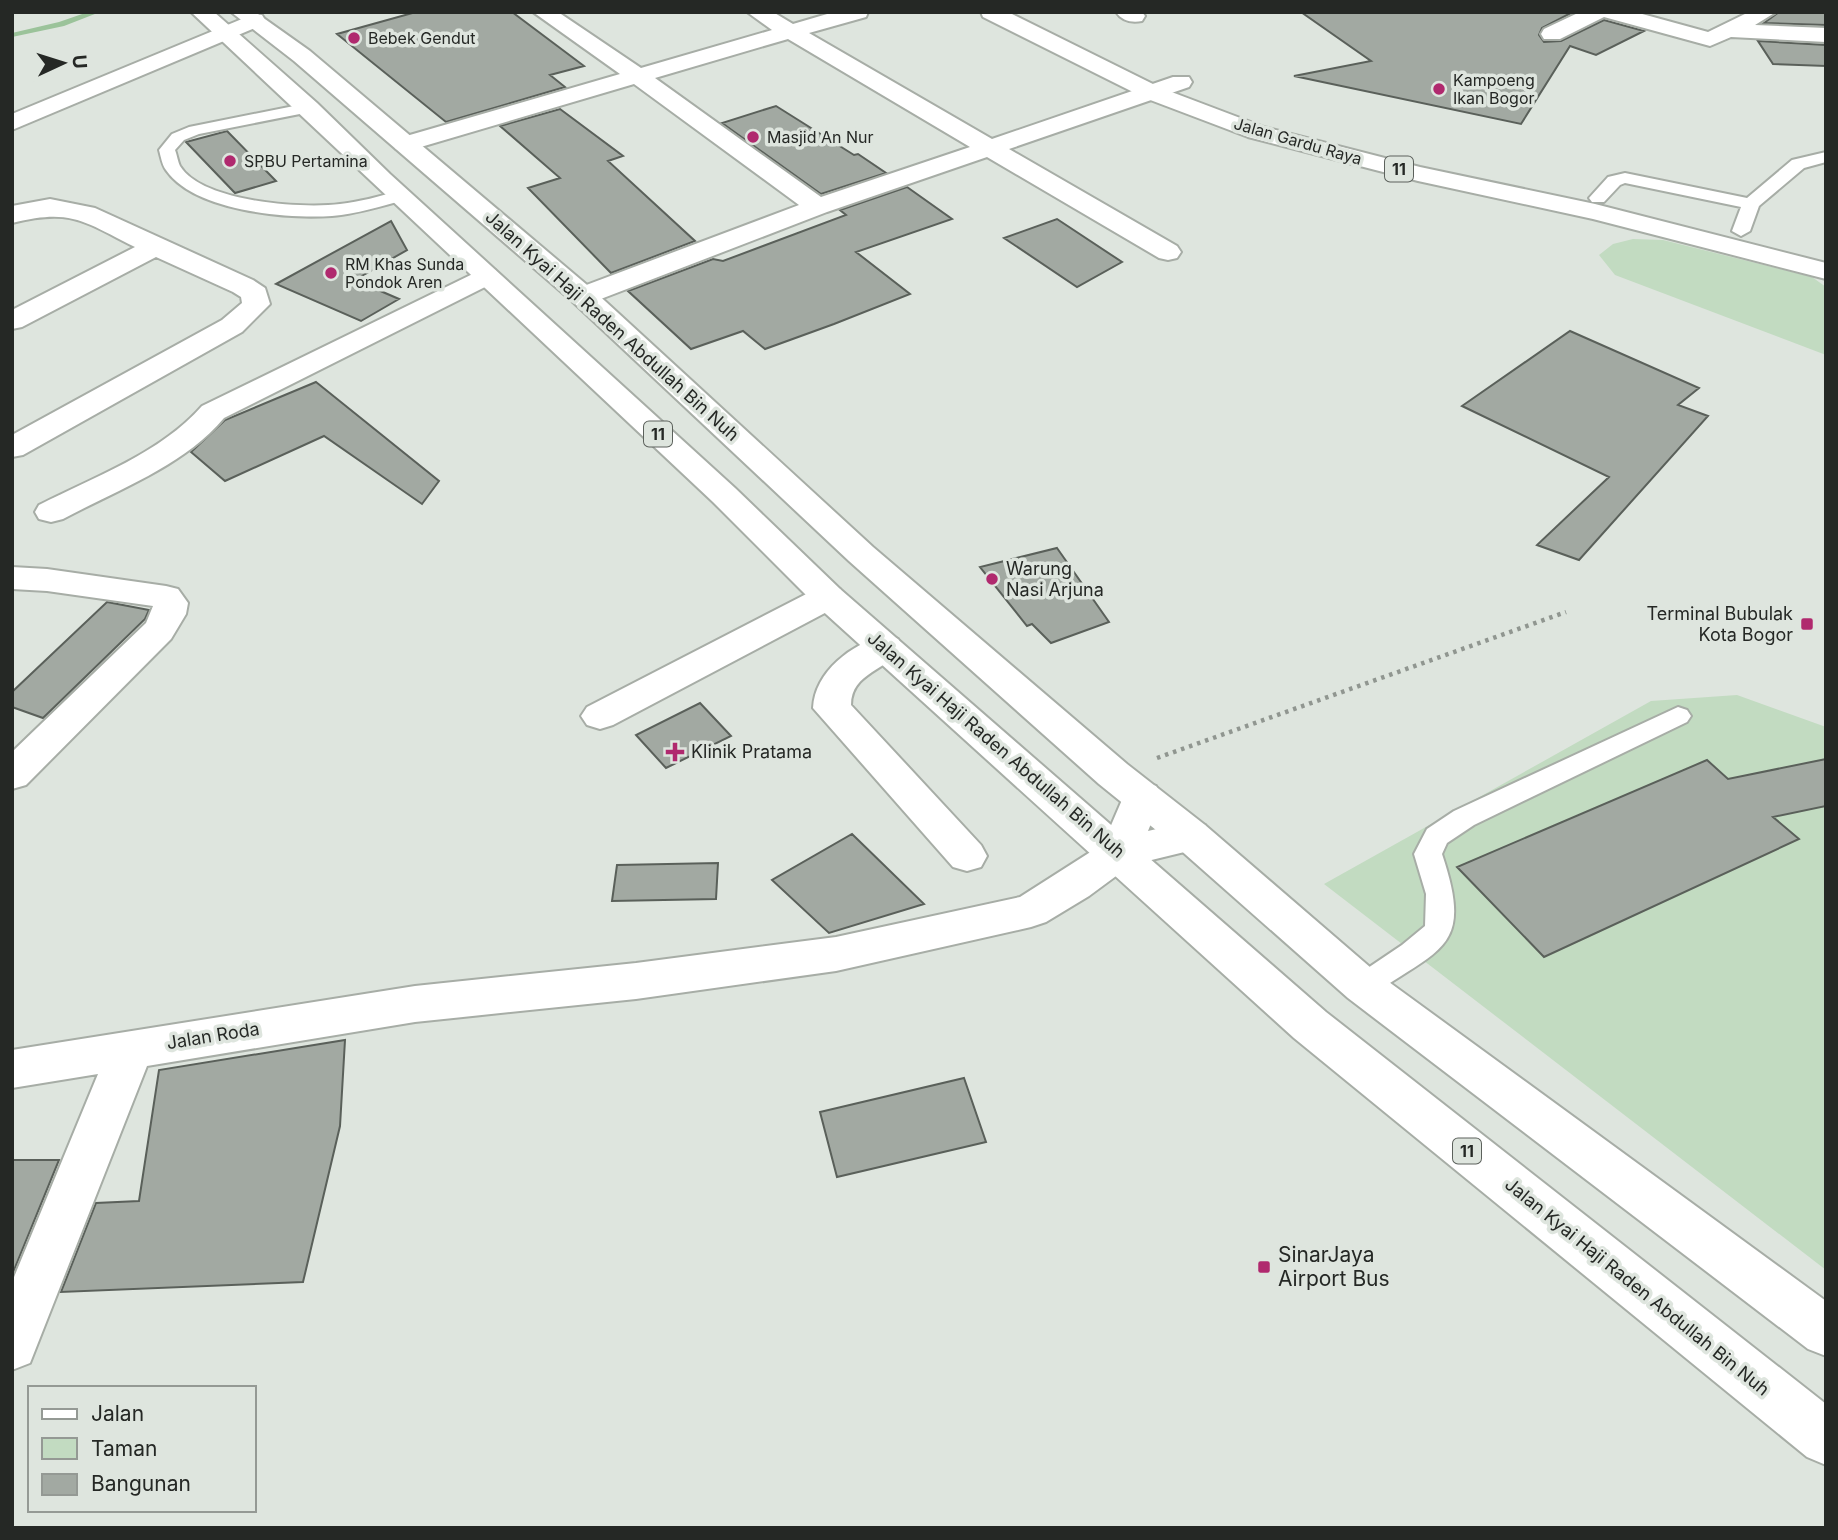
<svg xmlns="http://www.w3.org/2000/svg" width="1838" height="1540" viewBox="0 0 1838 1540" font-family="Inter,sans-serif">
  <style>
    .green { fill: #c2dbc1 }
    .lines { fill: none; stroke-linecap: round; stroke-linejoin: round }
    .stream { fill: #9bc39a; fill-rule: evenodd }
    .building { fill: #a2a9a2; stroke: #5a605a; stroke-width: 2 }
    .lane-casing { stroke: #a7ada6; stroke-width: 4 }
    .street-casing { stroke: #a7ada6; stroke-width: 4 }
    .highway-casing { stroke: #a7ada6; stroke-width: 4 }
    .path { stroke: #909690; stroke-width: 4.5; stroke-dasharray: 3.5 5; stroke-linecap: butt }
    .lane { fill: #fff; fill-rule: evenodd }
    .street { fill: #fff; fill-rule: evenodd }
    .highway { fill: #fff; fill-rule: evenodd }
    .poi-dot { fill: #b0296e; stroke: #dee5de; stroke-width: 2.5 }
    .labels { text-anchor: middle; stroke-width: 7; stroke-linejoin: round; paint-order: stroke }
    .far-poi-label { font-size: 16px; fill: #252825; stroke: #dee5de; text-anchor: start }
    .far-street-label { font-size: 16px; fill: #252825; stroke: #dee5de }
    .shield { fill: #dee5de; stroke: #5c615c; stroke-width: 2 }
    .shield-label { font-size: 16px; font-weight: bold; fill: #252825 }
    .street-label { font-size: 18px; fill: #252825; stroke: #dee5de }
    .poi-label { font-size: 18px; fill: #252825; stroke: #dee5de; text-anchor: start }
    .near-poi-label { font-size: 21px; fill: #252825; stroke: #dee5de; text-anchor: start }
  </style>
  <rect width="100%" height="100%" fill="#dee5de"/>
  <path class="green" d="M 1633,239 L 1663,240 L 1812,277 L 1826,287 L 1826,355 L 1615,275 L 1599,255 L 1613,244 Z
    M 1737,695 L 1826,727 L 1826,1270 L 1324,884 L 1651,701 Z"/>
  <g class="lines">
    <path class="stream" d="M 88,12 L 100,12 L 64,26 L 12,37 L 12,33 L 59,22 Z"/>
  </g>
  <path class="building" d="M 416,12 L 512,12 L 584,66 L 550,75 L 565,87 L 446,122 L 337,34 Z
    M 1301,12 L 1573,12 L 1542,28 L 1539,35 L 1544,42 L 1561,41 L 1604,20 L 1644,31 L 1596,55 L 1570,46 L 1521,124 L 1294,76 L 1371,61 Z
    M 1779,12 L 1826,12 L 1826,25 L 1764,23 Z
    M 1758,41 L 1826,45 L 1826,66 L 1773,64 Z
    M 776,106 L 854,155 L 858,154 L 886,173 L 821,194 L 722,123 Z
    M 560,109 L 623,156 L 608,161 L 695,241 L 611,273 L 528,188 L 560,178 L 500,126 Z
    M 227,131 L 276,181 L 235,193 L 186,142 Z
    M 907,187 L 952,219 L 856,252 L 910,294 L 834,324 L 765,349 L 743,331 L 691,349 L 628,291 L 713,259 L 723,261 L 846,215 L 840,210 Z
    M 1057,219 L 1122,262 L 1077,287 L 1004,238 Z
    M 391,221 L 407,250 L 355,280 L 399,299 L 361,321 L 276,284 Z
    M 1570,331 L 1699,388 L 1678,405 L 1708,416 L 1579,560 L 1537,545 L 1609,477 L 1462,406 Z
    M 316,382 L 439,481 L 422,504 L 324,436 L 225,481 L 191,452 L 225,420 Z
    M 1057,548 L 1109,622 L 1051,643 L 1032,624 L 1027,626 L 980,567 Z
    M 107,602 L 149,610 L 145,619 L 43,718 L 12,707 L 12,692 Z
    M 700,703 L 731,736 L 666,768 L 636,735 Z
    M 1826,759 L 1826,806 L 1773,817 L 1799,839 L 1544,957 L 1457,867 L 1707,760 L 1728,779 Z
    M 852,834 L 924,904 L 829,933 L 772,880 Z
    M 718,863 L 716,899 L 612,901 L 617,865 Z
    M 345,1040 L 340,1126 L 303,1282 L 61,1292 L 96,1203 L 139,1201 L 159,1070 Z
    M 964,1078 L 986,1142 L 837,1177 L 820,1112 Z
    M 12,1160 L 59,1160 L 12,1275 Z"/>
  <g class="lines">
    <defs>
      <path id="lane" d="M 309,103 L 317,108 L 315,111 L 199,134 L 184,140 L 175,150 C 177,155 178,162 180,166 C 202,202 303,209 340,204 C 360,202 380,196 399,191 L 405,192 L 408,196 L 405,200 C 381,206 357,214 332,216 C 286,219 194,211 166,170 C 162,165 161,157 159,150 L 172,134 L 189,127 Z
        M 1826,152 L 1826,162 L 1804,168 L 1759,206 L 1750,231 L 1741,236 L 1732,231 L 1741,207 L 1625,183 L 1620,185 L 1604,202 L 1592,202 L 1589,198 L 1608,177 L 1625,173 L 1747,198 L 1792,160 Z
        M 1678,707 L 1687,710 L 1691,716 L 1687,722 L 1474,825 L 1447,843 L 1442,854 C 1473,947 1443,947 1373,994 L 1363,998 L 1353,994 L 1348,986 L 1353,978 L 1402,945 L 1425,926 L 1426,894 L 1414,854 L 1427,829 L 1454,811 Z"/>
      <path id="street" d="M 533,12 L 558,12 L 641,68 L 772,30 L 747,12 L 773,12 L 793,24 L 834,12 L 868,12 L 866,17 L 809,33 L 992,139 L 1173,77 L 1189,77 L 1192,82 L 1189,87 L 1009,149 L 1177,246 L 1181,252 L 1177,258 L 1168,260 L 1159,258 L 987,157 L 827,212 L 593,302 L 583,304 L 573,302 L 569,296 L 573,290 L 799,205 L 634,84 L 414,149 L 405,151 L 396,149 L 393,144 L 396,139 L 620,74 ZM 788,39 L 970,147 L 821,197 L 655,78 Z
        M 1116,12 L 1142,12 L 1145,16 L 1142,21 C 1132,23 1122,21 1116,12 Z
        M 1580,12 L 1635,12 L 1708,32 L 1749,12 L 1776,12 L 1755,25 L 1826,28 L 1826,42 L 1731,37 L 1710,46 L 1604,17 L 1560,39 L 1544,39 L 1541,34 L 1544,29 Z
        M 254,14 L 262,15 L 265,20 L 262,25 L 12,130 L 12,114 Z
        M 50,199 L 95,208 L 253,280 L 265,288 L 270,304 L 242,332 L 23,455 L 12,457 L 12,435 L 222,320 L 242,303 L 241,297 L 233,292 L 156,257 L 22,327 L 12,329 L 12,310 L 135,247 C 83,221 71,208 12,223 L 12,206 Z
        M 485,268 L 495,270 L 499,276 L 495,282 L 224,418 C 184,466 117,490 63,519 L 51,522 L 39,519 L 35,512 L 39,505 C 94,477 161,453 202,406 Z
        M 12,567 L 47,569 L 166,586 L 178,589 L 188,603 L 186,614 L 171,639 L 26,785 L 12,789 L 12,752 L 146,623 L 153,606 L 47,591 L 12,589 Z
        M 828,586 L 840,589 L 845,597 L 840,605 L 613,725 L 600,729 L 587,725 L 581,716 L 587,707 L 816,589 Z
        M 885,635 L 898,639 L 903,647 C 889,670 851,672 851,705 L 981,845 L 987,856 L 981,867 L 967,871 L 953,867 L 813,708 C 815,671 852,644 885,635 Z
        M 1142,782 L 1156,786 L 1162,796 L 1148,831 L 1191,821 L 1205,825 L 1211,836 L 1205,847 L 1131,865 L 1089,896 L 1046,922 L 1031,927 L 836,971 L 636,999 L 415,1022 L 147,1066 L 30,1363 L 12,1370 L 12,1282 L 98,1074 L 12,1088 L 12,1050 L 415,986 L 636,963 L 836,937 L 1020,897 L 1103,844 L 1128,786 Z"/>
      <path id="highway" d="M 191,12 L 214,12 L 317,103 L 390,174 L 735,488 L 840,589 L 1326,1012 L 1826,1404 L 1826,1465 L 1807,1457 L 1294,1038 L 816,605 L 713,502 Z
        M 231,12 L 255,12 L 310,51 L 593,290 L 873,547 L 1127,764 L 1205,825 L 1378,974 L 1826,1301 L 1826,1356 L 1808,1349 L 1348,998 L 1177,847 L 1099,784 L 849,561 L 573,302 L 294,61 Z
        M 981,12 L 1008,12 L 1161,88 L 1264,127 L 1420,167 L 1595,204 L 1826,263 L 1826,279 L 1593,219 L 1418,181 L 1248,137 L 1145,98 L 983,17 Z"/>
    </defs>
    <use href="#lane" class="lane-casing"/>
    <use href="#street" class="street-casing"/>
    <use href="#highway" class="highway-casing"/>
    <path class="path" d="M 1157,758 L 1566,612"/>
    <use href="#lane" class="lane"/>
    <use href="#street" class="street"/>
    <use href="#highway" class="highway"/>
  </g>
  <g class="poi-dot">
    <circle cx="354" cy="38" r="7"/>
    <circle cx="1439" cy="89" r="7"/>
    <circle cx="753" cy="137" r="7"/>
    <circle cx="230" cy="161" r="7"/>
    <circle cx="331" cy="273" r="7"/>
    <circle cx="992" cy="579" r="7"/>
    <rect x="1800" y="617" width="14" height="14" rx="3.5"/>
    <path d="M671.5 741.5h7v7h7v7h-7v7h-7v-7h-7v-7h7z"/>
    <rect x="1257" y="1260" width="14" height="14" rx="3.5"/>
  </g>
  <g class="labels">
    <g class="far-poi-label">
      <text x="368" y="44">Bebek Gendut</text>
      <text x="1453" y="86">Kampoeng<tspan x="1453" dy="18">Ikan Bogor</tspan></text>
      <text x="767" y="143">Masjid An Nur</text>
      <text x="244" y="167">SPBU Pertamina</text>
      <text x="345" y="270">RM Khas Sunda<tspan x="345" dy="18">Pondok Aren</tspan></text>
    </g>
    <g class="far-street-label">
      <text transform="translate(1298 141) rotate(16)" y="6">Jalan Gardu Raya</text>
    </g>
    <g class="shield">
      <rect x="1385" y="156.5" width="28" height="25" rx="5"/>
      <rect x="644" y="421.5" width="28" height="25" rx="5"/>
      <rect x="1453" y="1138.5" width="28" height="25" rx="5"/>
    </g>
    <g class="shield-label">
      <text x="1399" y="175">11</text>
      <text x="658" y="440">11</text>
      <text x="1467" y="1157">11</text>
    </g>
    <g class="street-label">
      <text transform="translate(612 326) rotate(42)" y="6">Jalan Kyai Haji Raden Abdullah Bin Nuh</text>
      <text transform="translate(996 745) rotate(41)" y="6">Jalan Kyai Haji Raden Abdullah Bin Nuh</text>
      <text transform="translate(213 1036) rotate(-9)" y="6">Jalan Roda</text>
      <text transform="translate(1637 1287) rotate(39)" y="6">Jalan Kyai Haji Raden Abdullah Bin Nuh</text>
    </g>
    <g class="poi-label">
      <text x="1006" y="575">Warung<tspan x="1006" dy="21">Nasi Arjuna</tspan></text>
      <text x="1793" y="620" text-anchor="end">Terminal Bubulak<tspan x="1793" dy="21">Kota Bogor</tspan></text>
      <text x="691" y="758">Klinik Pratama</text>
    </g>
    <g class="near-poi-label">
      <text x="1278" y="1262">SinarJaya<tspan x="1278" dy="24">Airport Bus</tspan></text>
    </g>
  </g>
  <rect width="1838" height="1540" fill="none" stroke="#252825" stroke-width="28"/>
  <rect x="28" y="1386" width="228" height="126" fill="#dee5de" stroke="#949994" stroke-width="2"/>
  <rect x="42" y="1409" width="35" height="10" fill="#ffffff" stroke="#949994" stroke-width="2"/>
  <text x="91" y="1421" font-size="21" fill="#252825">Jalan</text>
  <rect x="42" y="1438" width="35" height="21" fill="#c2dbc1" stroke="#949994" stroke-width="2"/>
  <text x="91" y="1456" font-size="21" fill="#252825">Taman</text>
  <rect x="42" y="1474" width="35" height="21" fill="#a2a9a2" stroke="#949994" stroke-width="2"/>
  <text x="91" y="1491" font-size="21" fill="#252825">Bangunan</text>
  <g transform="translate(63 63) rotate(86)" stroke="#dee5de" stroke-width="5" paint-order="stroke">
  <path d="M0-5L12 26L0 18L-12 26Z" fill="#252825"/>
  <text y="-10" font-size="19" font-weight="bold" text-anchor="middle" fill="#252825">U</text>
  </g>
</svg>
